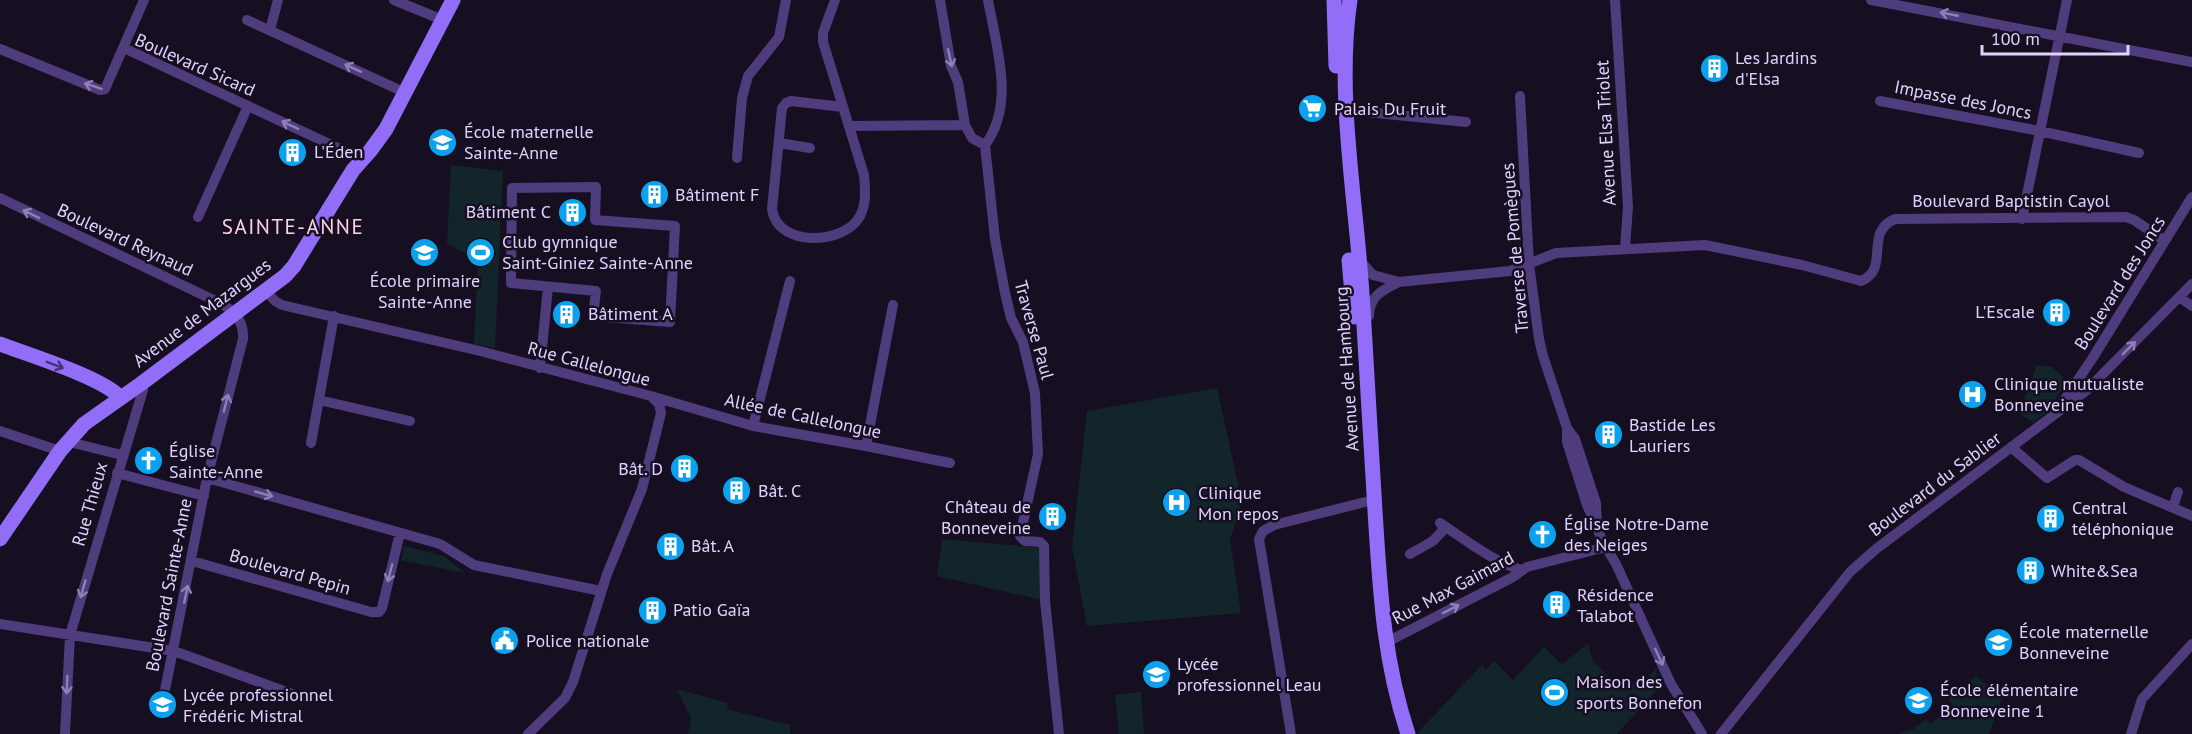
<svg xmlns="http://www.w3.org/2000/svg" width="2192" height="734" viewBox="0 0 2192 734" font-family="'PT Sans',sans-serif">
  <style>
    .green { fill: #12252a }
    .lines { fill: none; stroke-linecap: round; stroke-linejoin: round }
    .street { stroke: #4e3c7d; stroke-width: 10 }
    .secondary { stroke: #916df8; stroke-width: 15 }
    .oneway { stroke: #907fb7 }
    .oneway2 { stroke: #473477 }
    .labels { text-anchor: middle; stroke-width: 5; stroke-linejoin: round; paint-order: stroke }
    .poi-label { font-size: 18px; fill: #e0d1fd; stroke: #160e21; text-anchor: start }
    .street-label { font-size: 18px; fill: #e0d1fd; stroke: #160e21 }
    .quarter-label { font-size: 21px; letter-spacing: 1.5px; fill: #fdd2e3; stroke: #160e21 }
  </style>
  <rect width="100%" height="100%" fill="#160e21"/>
  <path class="green" d="M 451,165 L 503,171 L 495,348 L 474,344 L 478,260 L 447,244 Z
    M 2037,365 L 2052,367 L 2067,381 L 2046,413 L 2033,422 L 2019,413 Z
    M 1217,388 L 1242,502 L 1230,540 L 1241,613 L 1087,626 L 1072,547 L 1087,411 Z
    M 942,539 L 1042,548 L 1042,600 L 937,576 Z
    M 404,546 L 444,556 L 465,573 L 401,560 Z
    M 1588,643 L 1593,661 L 1620,687 L 1648,677 L 1658,666 L 1656,673 L 1664,682 L 1617,734 L 1419,734 L 1418,732 L 1483,664 L 1485,670 L 1494,661 L 1513,680 L 1544,647 L 1562,665 Z
    M 1976,676 L 2002,698 L 1989,734 L 1898,734 L 1910,729 L 1912,730 L 1926,719 L 1930,724 L 1952,705 L 1949,699 Z
    M 677,689 L 728,703 L 727,709 L 790,725 L 790,734 L 688,734 L 691,719 Z
    M 1141,692 L 1144,734 L 1119,734 L 1115,695 Z"/>
  <g class="lines">
    <path class="street" d="M 394,0 L 443,20
      M 835,0 L 823,33 L 823,42 L 864,175 C 865,189 867,202 860,216 C 845,245 777,248 772,209 L 782,108 L 786,103 L 791,101 L 843,107
      M 940,0 L 951,66 L 958,82 L 965,125 L 972,138 L 985,145
      M 1615,0 L 1628,207 L 1625,248
      M 1871,0 L 2192,62
      M 247,20 L 406,93
      M 270,30 L 278,0
      M 124,48 L 353,155 L 361,161
      M 0,49 L 100,90 L 105,89 L 144,0
      M 1520,96 L 1529,264 L 1539,339 L 1543,356 L 1567,428 L 1575,439 L 1596,503 L 1597,529
      M 1880,101 L 2040,131 L 2139,153
      M 1347,110 L 1466,122
      M 850,126 L 965,125
      M 779,143 L 810,148
      M 985,145 L 995,239 L 1005,293 L 1011,318 L 1023,342 L 1035,393 L 1038,454 L 1020,536 L 1025,541 L 1040,542 L 1044,546 L 1045,601 L 1059,734
      M 985,145 C 1016,104 996,46 988,0
      M 737,158 L 742,98 L 748,76 L 779,37 L 786,0
      M 596,187 L 595,220 L 675,226 L 670,322 L 593,316 L 596,291 L 511,283 L 512,188 Z
      M 0,198 L 224,305 C 236,314 244,322 243,339 L 207,478 L 165,690
      M 198,217 L 248,106
      M 2022,219 L 2067,0
      M 1360,261 L 1373,275 L 1399,282 L 1510,271 L 1556,253 L 1705,245 L 1802,265 L 1861,281 C 1891,269 1863,232 1895,219 L 2126,217 L 2134,220 L 2165,241
      M 265,290 L 275,301 L 282,305 L 480,351 L 651,396 L 753,426 L 866,446 L 950,463
      M 2179,297 L 2192,306
      M 1369,316 C 1369,296 1383,290 1399,282
      M 540,368 L 548,287
      M 319,400 L 410,421
      M 2061,405 L 2092,359 L 2192,197
      M 753,426 L 790,281
      M 1567,429 L 1567,442 L 1587,505 L 1603,542 L 1616,564 L 1671,684 L 1702,734
      M 0,431 L 60,451
      M 69,439 L 77,444 L 122,455
      M 311,443 L 334,316
      M 866,446 L 893,305
      M 2011,447 L 2047,478 L 2075,460 L 2079,460 L 2124,487 L 2192,516
      M 117,473 L 204,496
      M 207,478 L 440,544 L 474,565 L 601,591
      M 2173,507 L 2178,492
      M 1440,523 C 1461,537 1499,566 1523,570
      M 1410,554 L 1433,541 L 1446,527
      M 192,561 L 371,612 L 379,612 L 382,608 L 400,533
      M 0,624 L 174,651 L 292,694
      M 1385,643 L 1513,577 L 1527,567 L 1606,547
      M 65,734 L 70,635 L 143,390 L 142,383
      M 528,734 L 565,698 L 573,682 L 607,574 L 642,489 L 661,413 L 659,404 L 651,396
      M 1291,734 L 1259,539 L 1263,531 L 1274,525 L 1365,502
      M 1721,734 L 1850,572 L 1876,549 L 2087,390 L 2192,284
      M 2131,734 L 2142,699 L 2192,644"/>
    <path class="secondary" d="M 1334,0 L 1336,66
      M 1350,0 C 1336,95 1356,198 1362,294 C 1367,366 1371,438 1375,511 C 1380,588 1383,659 1408,734
      M 1349,260 L 1354,317
      M 0,344 C 29,355 101,377 120,397
      M 0,539 L 60,451 L 84,424 L 142,383 L 285,276 L 294,266 L 353,170 L 370,151 L 386,129 L 453,0"/>
  </g>
  <defs><path id="oneway-shaft" d="M-6 0H5M1.5-3L5.5 0L1.5 3" fill="none" stroke-width="1.6" stroke-linecap="round" stroke-linejoin="round" transform="scale(1.5)"/></defs>
  <g class="oneway">
    <use href="#oneway-shaft" transform="translate(1949 14) rotate(-169)"/>
    <use href="#oneway-shaft" transform="translate(950 58) rotate(77)"/>
    <use href="#oneway-shaft" transform="translate(353 68) rotate(-155)"/>
    <use href="#oneway-shaft" transform="translate(93 86) rotate(-162)"/>
    <use href="#oneway-shaft" transform="translate(290 125) rotate(-155)"/>
    <use href="#oneway-shaft" transform="translate(31 214) rotate(-154)"/>
    <use href="#oneway-shaft" transform="translate(2129 348) rotate(-45)"/>
    <use href="#oneway-shaft" transform="translate(226 403) rotate(-76)"/>
    <use href="#oneway-shaft" transform="translate(264 494) rotate(16)"/>
    <use href="#oneway-shaft" transform="translate(390 573) rotate(104)"/>
    <use href="#oneway-shaft" transform="translate(83 589) rotate(106)"/>
    <use href="#oneway-shaft" transform="translate(186 594) rotate(-78)"/>
    <use href="#oneway-shaft" transform="translate(1451 609) rotate(-27)"/>
    <use href="#oneway-shaft" transform="translate(1659 657) rotate(65)"/>
    <use href="#oneway-shaft" transform="translate(67 685) rotate(92)"/>
  </g>
  <use class="oneway2" href="#oneway-shaft" transform="translate(55 365) rotate(21)"/>
  <defs>
    <symbol id="building-disc" viewBox="-11 -11 22 22"><circle r="9.5" fill="#0ca1ed" stroke="#160e21"/><path d="M-4-6H4V6H1V3H-1V6H-4ZM-2.5-4.3h1.7v1.8h-1.7ZM.8-4.3h1.7v1.8H.8ZM-2.5-1h1.7V.8h-1.7ZM.8-1h1.7V.8H.8Z" fill="#fff"/></symbol>
    <symbol id="supermarket-disc" viewBox="-11 -11 22 22"><circle r="9.5" fill="#0ca1ed" stroke="#160e21"/><path d="M-6-5.5h2.5l.6 2H6L4.5 2H-2.5L-4.4-4H-6ZM-1.5 3.2a1.3 1.3 0 1 0 .1 0ZM3 3.2a1.3 1.3 0 1 0 .1 0Z" fill="#fff"/></symbol>
    <symbol id="school-disc" viewBox="-11 -11 22 22"><circle r="9.5" fill="#0ca1ed" stroke="#160e21"/><path d="M0-5L7-2L0 1L-7-2ZM-4 1L0 2.5L4 1V4Q0 6-4 4Z" fill="#fff"/></symbol>
    <symbol id="stadium-disc" viewBox="-11 -11 22 22"><circle r="9.5" fill="#0ca1ed" stroke="#160e21"/><path d="M0-5a6.5 5 0 1 0 0 10a6.5 5 0 1 0 0-10ZM-3.5-1.8h7v3.6h-7Z" fill="#fff"/></symbol>
    <symbol id="hospital-disc" viewBox="-11 -11 22 22"><circle r="9.5" fill="#0ca1ed" stroke="#160e21"/><path d="M-5-5h3v3.5h4V-5h3V5h-3V1.5h-4V5h-3Z" fill="#fff"/></symbol>
    <symbol id="church-disc" viewBox="-11 -11 22 22"><circle r="9.5" fill="#0ca1ed" stroke="#160e21"/><path d="M-1.2-6h2.4v3.5h3.3v2.4h-3.3V6h-2.4V-.1h-3.3v-2.4h3.3Z" fill="#fff"/></symbol>
    <symbol id="civic-disc" viewBox="-11 -11 22 22"><circle r="9.5" fill="#0ca1ed" stroke="#160e21"/><path d="M-.6-6.5H3V-4.5H.6V-3L4-1V1h2V6H-6V1h2V-1L-.6-3ZM-1.2 2.5V6h2.4V2.5Z" fill="#fff"/></symbol>
  </defs>
  <g fill-rule="evenodd">
    <use href="#building-disc" x="1698" y="52" width="33" height="33"/>
    <use href="#supermarket-disc" x="1296" y="92" width="33" height="33"/>
    <use href="#school-disc" x="426" y="126" width="33" height="33"/>
    <use href="#building-disc" x="276" y="136" width="33" height="33"/>
    <use href="#building-disc" x="638" y="178" width="33" height="33"/>
    <use href="#building-disc" x="556" y="196" width="33" height="33"/>
    <use href="#school-disc" x="408" y="236" width="33" height="33"/>
    <use href="#stadium-disc" x="464" y="236" width="33" height="33"/>
    <use href="#building-disc" x="2040" y="296" width="33" height="33"/>
    <use href="#building-disc" x="550" y="298" width="33" height="33"/>
    <use href="#hospital-disc" x="1956" y="378" width="33" height="33"/>
    <use href="#building-disc" x="1592" y="418" width="33" height="33"/>
    <use href="#church-disc" x="132" y="444" width="33" height="33"/>
    <use href="#building-disc" x="668" y="452" width="33" height="33"/>
    <use href="#building-disc" x="720" y="474" width="33" height="33"/>
    <use href="#hospital-disc" x="1160" y="486" width="33" height="33"/>
    <use href="#building-disc" x="1036" y="500" width="33" height="33"/>
    <use href="#building-disc" x="2034" y="502" width="33" height="33"/>
    <use href="#church-disc" x="1526" y="518" width="33" height="33"/>
    <use href="#building-disc" x="654" y="530" width="33" height="33"/>
    <use href="#building-disc" x="2014" y="554" width="33" height="33"/>
    <use href="#building-disc" x="1540" y="588" width="33" height="33"/>
    <use href="#building-disc" x="636" y="594" width="33" height="33"/>
    <use href="#civic-disc" x="488" y="624" width="33" height="33"/>
    <use href="#school-disc" x="1982" y="626" width="33" height="33"/>
    <use href="#school-disc" x="1140" y="658" width="33" height="33"/>
    <use href="#stadium-disc" x="1538" y="676" width="33" height="33"/>
    <use href="#school-disc" x="1902" y="684" width="33" height="33"/>
    <use href="#school-disc" x="146" y="688" width="33" height="33"/>
  </g>
  <g class="labels">
    <g class="poi-label">
      <text x="1735" y="64">Les Jardins<tspan x="1735" dy="21">d'Elsa</tspan></text>
      <text x="1334" y="115">Palais Du Fruit</text>
      <text x="464" y="138">École maternelle<tspan x="464" dy="21">Sainte-Anne</tspan></text>
      <text x="314" y="158">L'Éden</text>
      <text x="675" y="201">Bâtiment F</text>
      <text x="551" y="218" text-anchor="end">Bâtiment C</text>
      <text x="502" y="248">Club gymnique<tspan x="502" dy="21">Saint-Giniez Sainte-Anne</tspan></text>
      <text x="425" y="287" text-anchor="middle">École primaire<tspan x="425" dy="21">Sainte-Anne</tspan></text>
      <text x="2035" y="318" text-anchor="end">L'Escale</text>
      <text x="588" y="320">Bâtiment A</text>
      <text x="1994" y="390">Clinique mutualiste<tspan x="1994" dy="21">Bonneveine</tspan></text>
      <text x="1629" y="431">Bastide Les<tspan x="1629" dy="21">Lauriers</tspan></text>
      <text x="169" y="457">Église<tspan x="169" dy="21">Sainte-Anne</tspan></text>
      <text x="663" y="475" text-anchor="end">Bât. D</text>
      <text x="758" y="497">Bât. C</text>
      <text x="1198" y="499">Clinique<tspan x="1198" dy="21">Mon repos</tspan></text>
      <text x="1031" y="513" text-anchor="end">Château de<tspan x="1031" dy="21">Bonneveine</tspan></text>
      <text x="2072" y="514">Central<tspan x="2072" dy="21">téléphonique</tspan></text>
      <text x="1564" y="530">Église Notre-Dame<tspan x="1564" dy="21">des Neiges</tspan></text>
      <text x="691" y="552">Bât. A</text>
      <text x="2051" y="577">White&amp;Sea</text>
      <text x="1577" y="601">Résidence<tspan x="1577" dy="21">Talabot</tspan></text>
      <text x="673" y="616">Patio Gaïa</text>
      <text x="2019" y="638">École maternelle<tspan x="2019" dy="21">Bonneveine</tspan></text>
      <text x="526" y="647">Police nationale</text>
      <text x="1177" y="670">Lycée<tspan x="1177" dy="21">professionnel Leau</tspan></text>
      <text x="1576" y="688">Maison des<tspan x="1576" dy="21">sports Bonnefon</tspan></text>
      <text x="1940" y="696">École élémentaire<tspan x="1940" dy="21">Bonneveine 1</tspan></text>
      <text x="183" y="701">Lycée professionnel<tspan x="183" dy="21">Frédéric Mistral</tspan></text>
    </g>
    <g class="street-label">
      <text transform="translate(195 65) rotate(24)" y="6">Boulevard Sicard</text>
      <text transform="translate(1963 100) rotate(11)" y="6">Impasse des Joncs</text>
      <text transform="translate(1606 133) rotate(-93)" y="6">Avenue Elsa Triolet</text>
      <text x="2011" y="207">Boulevard Baptistin Cayol</text>
      <text transform="translate(125 240) rotate(25)" y="6">Boulevard Reynaud</text>
      <text transform="translate(1515 248) rotate(-95)" y="6">Traverse de Pomègues</text>
      <text transform="translate(2120 283) rotate(-58)" y="6">Boulevard des Joncs</text>
      <text transform="translate(202 313) rotate(-37)" y="6">Avenue de Mazargues</text>
      <text transform="translate(1034 330) rotate(74)" y="6">Traverse Paul</text>
      <text transform="translate(589 364) rotate(15)" y="6">Rue Callelongue</text>
      <text transform="translate(1347 369) rotate(-94)" y="6">Avenue de Hambourg</text>
      <text transform="translate(803 416) rotate(12)" y="6">Allée de Callelongue</text>
      <text transform="translate(1935 484) rotate(-37)" y="6">Boulevard du Sablier</text>
      <text transform="translate(90 504) rotate(-74)" y="6">Rue Thieux</text>
      <text transform="translate(290 572) rotate(16)" y="6">Boulevard Pepin</text>
      <text transform="translate(169 585) rotate(-79)" y="6">Boulevard Sainte-Anne</text>
      <text transform="translate(1453 588) rotate(-28)" y="6">Rue Max Gaimard</text>
    </g>
    <g class="quarter-label">
      <text x="293" y="234">SAINTE-ANNE</text>
    </g>
  </g>
  <path d="M1982 45v9h146v-9" fill="none" stroke="#e0d1fd" stroke-width="3"/>
  <text x="1991" y="45" font-size="18" fill="#e0d1fd" stroke="#160e21" stroke-width="4.5" paint-order="stroke">100 m</text>
</svg>
